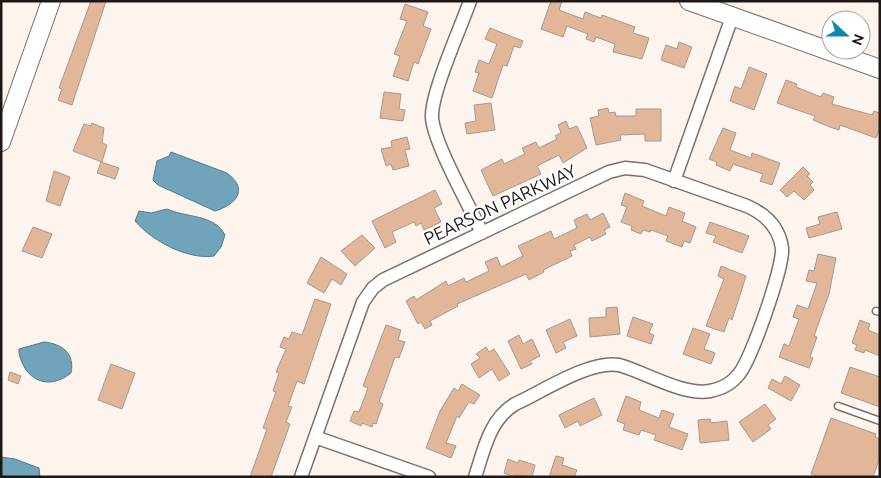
<svg xmlns="http://www.w3.org/2000/svg" width="881" height="478" viewBox="0 0 881 478" font-family="Ubuntu,sans-serif">
  <style>
    .water { fill: #70a4bb; stroke: #577a8a }
    .building { fill: #e2b799; stroke: #a49991 }
    .lines { fill: none; stroke-linecap: round; stroke-linejoin: round }
    .lane-casing { stroke: #7b7069; stroke-width: 9 }
    .street-casing { stroke: #7b7069; stroke-width: 15 }
    .secondary-casing { stroke: #7b7069; stroke-width: 20 }
    .lane { stroke: #fff; stroke-width: 6 }
    .street { stroke: #fff; stroke-width: 12 }
    .secondary { stroke: #fff; stroke-width: 18 }
    .labels { text-anchor: middle; stroke-width: 4.5; stroke-linejoin: round; paint-order: stroke }
    .street-label { font-size: 18px; fill: #1d1816; stroke: #fff }
  </style>
  <rect width="100%" height="100%" fill="#fef4ee"/>
  <path class="water" d="M 171,152 L 227,173 C 250,190 235,205 215,211 L 158,185 L 153,180 L 157,161 L 169,156 Z
    M 167,209 C 187,218 214,214 225,235 L 221,247 L 214,256 C 188,260 152,241 135,221 L 139,211 L 151,213 Z
    M 44,342 C 63,344 75,354 71,373 C 49,391 25,381 19,353 L 19,349 Z
    M 1,457 L 15,459 L 39,468 L 40,477 L 1,477 Z"/>
  <path class="building" d="M 91,1 L 106,1 L 72,105 L 58,100 L 62,89 L 59,88 Z
    M 551,1 L 562,1 L 559,10 L 583,19 L 585,12 L 601,18 L 602,15 L 635,27 L 633,33 L 649,38 L 642,59 L 613,52 L 615,44 L 596,37 L 594,42 L 586,39 L 588,34 L 567,26 L 563,37 L 541,29 Z
    M 405,4 L 428,12 L 423,26 L 431,29 L 418,64 L 414,62 L 408,81 L 393,76 L 400,56 L 394,54 L 407,21 L 400,19 Z
    M 490,28 L 523,41 L 520,48 L 514,46 L 507,66 L 503,65 L 492,98 L 473,91 L 479,73 L 475,72 L 479,60 L 489,64 L 497,44 L 485,39 Z
    M 679,42 L 692,47 L 684,68 L 661,60 L 666,45 L 677,49 Z
    M 749,67 L 767,74 L 754,110 L 730,101 L 735,86 L 741,89 Z
    M 786,80 L 797,84 L 796,87 L 821,97 L 823,93 L 834,97 L 832,104 L 872,115 L 874,111 L 880,113 L 880,128 L 876,138 L 840,125 L 839,130 L 830,127 L 813,120 L 815,116 L 777,103 Z
    M 384,92 L 401,94 L 399,109 L 405,110 L 403,121 L 380,118 Z
    M 491,103 L 495,130 L 467,134 L 465,123 L 476,121 L 474,105 Z
    M 608,108 L 609,113 L 615,112 L 616,116 L 636,116 L 636,109 L 661,109 L 661,141 L 645,141 L 645,134 L 620,135 L 621,140 L 596,145 L 590,118 L 599,116 L 598,110 Z
    M 566,121 L 569,129 L 577,126 L 587,148 L 563,163 L 559,155 L 537,166 L 541,174 L 493,196 L 481,170 L 502,159 L 504,164 L 525,154 L 522,148 L 536,142 L 539,148 L 557,139 L 555,136 L 561,133 L 558,125 Z
    M 92,123 L 104,128 L 102,143 L 107,145 L 102,162 L 73,151 L 84,124 L 91,126 Z
    M 723,128 L 736,133 L 730,150 L 751,158 L 752,153 L 780,163 L 772,185 L 760,181 L 763,174 L 733,164 L 730,171 L 716,165 L 717,162 L 709,159 Z
    M 407,137 L 410,149 L 405,150 L 409,166 L 393,170 L 391,164 L 386,166 L 381,149 L 392,147 L 391,141 Z
    M 101,162 L 119,168 L 115,179 L 97,173 Z
    M 803,167 L 810,174 L 807,176 L 813,182 L 810,185 L 814,190 L 804,200 L 794,191 L 787,197 L 780,190 Z
    M 54,171 L 70,177 L 60,206 L 46,201 Z
    M 435,190 L 442,204 L 434,208 L 441,222 L 424,230 L 421,223 L 416,226 L 414,222 L 392,232 L 396,242 L 385,248 L 372,221 Z
    M 625,193 L 644,201 L 642,206 L 666,216 L 669,207 L 685,213 L 682,221 L 696,227 L 690,243 L 684,241 L 682,247 L 666,241 L 668,236 L 651,230 L 650,232 L 643,230 L 641,234 L 631,230 L 632,226 L 621,222 L 627,207 L 621,205 Z
    M 837,212 L 842,229 L 809,238 L 806,228 L 820,224 L 818,217 Z
    M 603,213 L 610,227 L 604,230 L 606,234 L 592,241 L 590,237 L 574,245 L 576,249 L 570,251 L 572,256 L 543,270 L 544,272 L 529,280 L 526,274 L 457,304 L 458,306 L 430,321 L 432,325 L 425,329 L 421,322 L 418,324 L 406,301 L 414,296 L 416,300 L 446,281 L 448,286 L 464,278 L 466,282 L 489,271 L 485,262 L 497,257 L 501,267 L 523,256 L 518,246 L 551,231 L 554,239 L 577,228 L 574,220 L 587,214 L 590,220 Z
    M 710,222 L 749,236 L 742,253 L 713,242 L 716,236 L 706,233 Z
    M 33,227 L 52,234 L 42,258 L 22,251 Z
    M 362,235 L 375,248 L 355,266 L 341,251 Z
    M 818,254 L 836,258 L 829,294 L 814,336 L 817,337 L 810,357 L 813,358 L 809,368 L 779,357 L 784,344 L 789,346 L 799,319 L 793,317 L 797,305 L 808,309 L 817,283 L 806,281 L 809,270 L 814,271 Z
    M 321,257 L 347,274 L 341,285 L 332,279 L 324,293 L 307,283 Z
    M 721,266 L 746,276 L 732,320 L 729,318 L 724,332 L 706,326 L 724,279 L 718,276 Z
    M 315,299 L 331,304 L 304,384 L 297,381 L 288,406 L 292,407 L 286,422 L 290,424 L 271,477 L 250,477 L 267,429 L 263,428 L 276,392 L 273,391 L 279,373 L 276,372 L 286,349 L 280,347 L 284,337 L 289,339 L 292,332 L 302,335 Z
    M 617,307 L 620,334 L 590,337 L 589,318 L 606,317 L 606,308 Z
    M 633,317 L 653,324 L 649,333 L 654,335 L 651,344 L 627,336 Z
    M 570,319 L 577,336 L 563,342 L 566,348 L 556,353 L 546,330 Z
    M 860,320 L 870,324 L 868,330 L 880,335 L 880,356 L 865,350 L 864,353 L 855,350 L 857,345 L 852,343 Z
    M 386,325 L 401,330 L 398,340 L 405,342 L 399,358 L 395,357 L 379,402 L 383,404 L 376,424 L 373,423 L 372,427 L 362,423 L 361,426 L 350,421 L 354,411 L 359,412 L 368,388 L 363,386 Z
    M 693,328 L 710,334 L 704,349 L 715,353 L 711,364 L 683,354 Z
    M 519,335 L 523,344 L 532,339 L 540,356 L 530,361 L 532,364 L 521,369 L 508,341 Z
    M 486,347 L 489,352 L 494,349 L 510,374 L 499,381 L 492,369 L 479,378 L 471,364 L 480,358 L 476,354 Z
    M 111,364 L 135,373 L 122,409 L 98,400 Z
    M 850,367 L 880,377 L 880,407 L 841,393 Z
    M 10,372 L 21,376 L 18,384 L 8,380 Z
    M 785,376 L 800,385 L 791,401 L 768,388 L 772,379 L 781,384 Z
    M 462,384 L 480,395 L 474,404 L 469,402 L 459,418 L 457,416 L 446,443 L 456,446 L 451,458 L 426,448 L 440,411 L 454,388 L 458,391 Z
    M 626,396 L 641,402 L 639,410 L 659,418 L 662,410 L 674,414 L 669,427 L 688,434 L 682,450 L 654,440 L 656,435 L 641,430 L 639,435 L 623,430 L 625,424 L 617,421 Z
    M 594,398 L 602,415 L 580,426 L 578,421 L 565,428 L 559,415 Z
    M 765,404 L 776,419 L 768,425 L 771,429 L 753,442 L 739,422 Z
    M 831,418 L 876,434 L 875,437 L 880,439 L 880,457 L 873,477 L 819,477 L 811,474 Z
    M 710,419 L 711,423 L 727,421 L 729,440 L 700,443 L 698,420 Z
    M 556,456 L 564,458 L 562,465 L 577,470 L 574,477 L 549,477 Z
    M 508,459 L 518,463 L 519,460 L 535,465 L 532,477 L 515,475 L 514,477 L 504,473 Z"/>
  <g class="lines">
    <defs>
      <path id="lane" d="M 876,311 L 880,312
        M 838,406 L 880,421"/>
      <path id="street" d="M 470,1 C 461,27 431,93 432,117 C 433,142 470,207 482,233
        M 674,181 L 732,17
        M 315,437 L 429,477
        M 301,477 L 363,302 L 373,288 L 383,280 L 609,172 L 625,168 L 645,170 L 747,206 C 765,214 779,227 782,248 C 784,266 751,360 739,374 C 732,383 721,389 710,391 C 683,396 645,372 619,365 C 589,360 542,392 515,404 C 489,420 484,450 475,477"/>
      <path id="secondary" d="M 689,1 L 880,69
        M 1,142 L 51,1"/>
    </defs>
    <use href="#lane" class="lane-casing"/>
    <use href="#street" class="street-casing"/>
    <use href="#secondary" class="secondary-casing"/>
    <use href="#lane" class="lane"/>
    <use href="#street" class="street"/>
    <use href="#secondary" class="secondary"/>
  </g>
  <g class="labels">
    <g class="street-label">
      <text transform="translate(500 205) rotate(-25)" y="6">PEARSON PARKWAY</text>
    </g>
  </g>
  <rect width="881" height="478" fill="none" stroke="#1d1816" stroke-width="5"/>
  <g transform="translate(846 35) rotate(111)"><circle r="24" fill="#ffffff" stroke="#a5a3a2"/>
  <path d="M0-4L9 19L0 12L-9 19Z" fill="#1287ac"/>
  <text y="-8" font-size="14" font-weight="bold" text-anchor="middle" fill="#1d1816">N</text>
  </g>
</svg>
